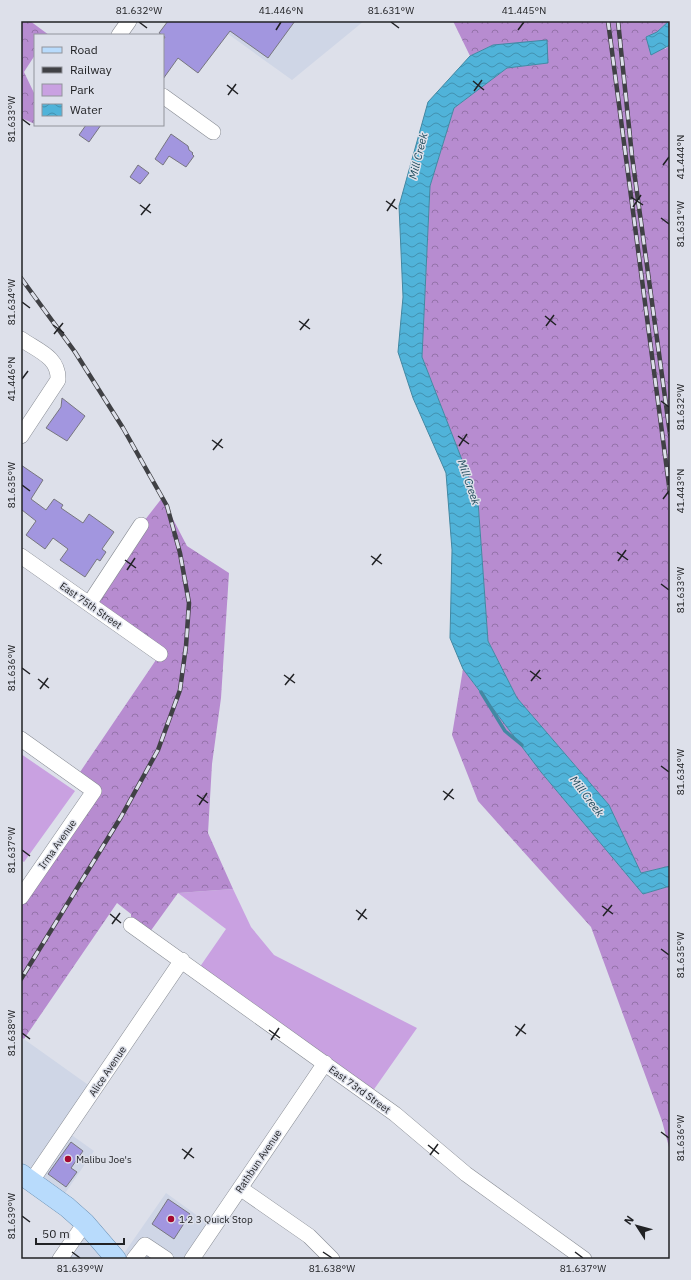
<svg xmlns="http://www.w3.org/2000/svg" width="691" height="1280" viewBox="0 0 691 1280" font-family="'IBM Plex Sans',sans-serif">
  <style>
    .built { fill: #cfd6e6 }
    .green { fill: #c9a1e1 }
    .forest { fill: url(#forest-crowns) }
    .water { fill: url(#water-waves); stroke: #4288a3 }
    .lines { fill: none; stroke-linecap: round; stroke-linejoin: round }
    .stream { stroke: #4288a3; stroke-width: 3.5 }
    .building { fill: #a296df; stroke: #77767f }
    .minor-casing { stroke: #878b93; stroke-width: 16 }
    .major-casing { stroke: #648baf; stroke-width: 21 }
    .minor { stroke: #fff; stroke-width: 15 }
    .major { stroke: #b8dbfc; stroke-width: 20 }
    .rail-casing { stroke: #404145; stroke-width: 4.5 }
    .rail { stroke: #dde0ea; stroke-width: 3; stroke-dasharray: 9; stroke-linecap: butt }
    .ticks { fill: none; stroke: #212225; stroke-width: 1.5 }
    .poi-dot { fill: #a50830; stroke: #dde0ea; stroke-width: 1.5 }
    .labels { text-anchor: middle; stroke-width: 3; stroke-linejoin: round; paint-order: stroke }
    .street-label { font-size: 10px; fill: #212225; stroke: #dde0ea }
    .poi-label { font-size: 10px; fill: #212225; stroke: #dde0ea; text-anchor: start }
    .water-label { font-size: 11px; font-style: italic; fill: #1e4959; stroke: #dde0ea }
    .neatline { fill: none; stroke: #212225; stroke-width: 1.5 }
    .ticks-label { font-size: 10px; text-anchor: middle; fill: #212225 }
  </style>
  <defs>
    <pattern id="forest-crowns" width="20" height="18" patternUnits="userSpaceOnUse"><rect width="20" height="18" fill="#b78cd0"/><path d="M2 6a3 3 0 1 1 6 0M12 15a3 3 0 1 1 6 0" fill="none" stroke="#9472a9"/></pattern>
    <pattern id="water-waves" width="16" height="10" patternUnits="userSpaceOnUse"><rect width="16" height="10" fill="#50b3d9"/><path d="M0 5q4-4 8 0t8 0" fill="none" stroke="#4291b0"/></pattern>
  </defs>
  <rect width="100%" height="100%" fill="#dde0ea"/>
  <path class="built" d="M 210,21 L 364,21 L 292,80 Z
    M 21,1037 L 94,1089 L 66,1131 L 94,1151 L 59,1202 L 21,1178 Z
    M 166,1193 L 213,1227 L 192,1259 L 120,1259 Z
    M 85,1223 L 108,1250 L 102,1259 L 60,1259 Z"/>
  <path class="green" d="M 21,754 L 75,791 L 24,862 L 21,860 Z
    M 233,889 L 251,927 L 274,955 L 417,1028 L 370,1095 L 197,971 L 226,929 L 178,893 Z"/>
  <path class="forest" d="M 21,21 L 30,21 L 49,35 L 35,35 L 35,55 L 24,72 L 35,95 L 35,124 L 21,118 Z
    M 453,21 L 669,21 L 657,32 L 665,49 L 670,45 L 670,866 L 641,873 L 609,805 L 517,698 L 488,641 L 478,501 L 422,357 L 430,186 L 454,108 L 507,68 L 548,63 L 493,45 L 470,56 Z
    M 162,498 L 187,546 L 229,573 L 221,698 L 212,764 L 208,833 L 233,889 L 178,893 L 147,936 L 131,925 L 131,914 L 117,903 L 24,1039 L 21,1037 L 21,897 L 94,791 L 76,778 L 160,654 L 89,604 L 141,525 Z
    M 463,669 L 541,772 L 643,894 L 670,886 L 670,1151 L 662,1121 L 591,927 L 478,801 L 452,735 Z"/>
  <path class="water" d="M 669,21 L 670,45 L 651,55 L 646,37 L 657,32 Z
    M 547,40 L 548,63 L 507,68 L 454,108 L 430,186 L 422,357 L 478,501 L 488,641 L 517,698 L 609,805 L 641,873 L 670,866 L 670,886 L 643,894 L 541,772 L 463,669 L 450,638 L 452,550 L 446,473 L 413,398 L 398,352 L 403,297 L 399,206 L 428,102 L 470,56 L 493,45 Z"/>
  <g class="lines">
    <path class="stream" d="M 481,692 L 505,731 L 522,745"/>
  </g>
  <path class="building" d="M 168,21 L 295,21 L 268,58 L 230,31 L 198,73 L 178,58 L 163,79 L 163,40 L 165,37 L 159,33 Z
    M 86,125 L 101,125 L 89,142 L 79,135 Z
    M 171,134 L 188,146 L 189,150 L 193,153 L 192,154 L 194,156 L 186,167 L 169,156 L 163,165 L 155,159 Z
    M 138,165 L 149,173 L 140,184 L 130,177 Z
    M 62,398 L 85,416 L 67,441 L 46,428 L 61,407 Z
    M 21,465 L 43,480 L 31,499 L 46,510 L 54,499 L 63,505 L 61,508 L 83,523 L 89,514 L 114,532 L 102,549 L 106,552 L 100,561 L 97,559 L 85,577 L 60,560 L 68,549 L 53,538 L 45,549 L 26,535 L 36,521 L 22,510 L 21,512 Z
    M 71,1142 L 83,1151 L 71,1168 L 77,1172 L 66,1187 L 48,1174 Z
    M 168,1199 L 190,1214 L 174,1239 L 152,1224 Z"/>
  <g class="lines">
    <defs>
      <path id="minor" d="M 119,35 L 129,21
        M 163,96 L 213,132
        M 21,339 C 38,351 59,357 58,380 L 21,436
        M 21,556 L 160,654
        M 89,604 L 141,525
        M 21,739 L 94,791 L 21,897
        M 131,925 L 395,1114 L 466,1174 L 584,1259
        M 31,1182 L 182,960
        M 240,1188 L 309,1236 L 332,1259
        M 60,1259 L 85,1223
        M 134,1259 L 145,1245 L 166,1259
        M 192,1259 L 325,1063"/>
      <path id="major" d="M 21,1174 L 67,1207 L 85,1223 L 116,1259"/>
    </defs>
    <use href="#minor" class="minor-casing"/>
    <use href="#major" class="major-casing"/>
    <use href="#minor" class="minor"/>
    <use href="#major" class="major"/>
    <defs>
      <path id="rail" d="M 608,21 L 670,493
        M 618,21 L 632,156 L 670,434
        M 21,278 L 75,352 L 123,428 L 167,506 L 180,553 L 189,603 L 186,646 L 180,690 L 158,750 L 121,817 L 21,979"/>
    </defs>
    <use href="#rail" class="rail-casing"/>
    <use href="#rail" class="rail"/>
  </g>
  <path class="ticks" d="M 139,22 L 147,28M 391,22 L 399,28M 276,30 L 281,22M 518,30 L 524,22M 473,81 L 484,90M 227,85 L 238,94M 474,91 L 482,80M 228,95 L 236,84M 22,119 L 30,125M 663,165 L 669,157M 631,197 L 643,205M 386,201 L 397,209M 140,205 L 151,213M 633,207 L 641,195M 387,211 L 395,199M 141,215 L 150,204M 661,218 L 669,224M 22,302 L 30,308M 545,316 L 556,325M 299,321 L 310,329M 53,325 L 64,333M 546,326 L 554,315M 300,330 L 309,319M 54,334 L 63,323M 22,379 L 28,371M 661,401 L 669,407M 458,436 L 469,444M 212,440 L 223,448M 459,446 L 467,434M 213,450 L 222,439M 22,485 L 30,491M 663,499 L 669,491M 617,552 L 628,560M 371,556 L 382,564M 125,560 L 136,568M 618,561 L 626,550M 372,565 L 381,554M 127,570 L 135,558M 661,584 L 669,590M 22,668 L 30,674M 530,671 L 541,679M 284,675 L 295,683M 38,679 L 49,688M 531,681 L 540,670M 285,685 L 294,674M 40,689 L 48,678M 661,766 L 669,772M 443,791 L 454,799M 197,795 L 208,803M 444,800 L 453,789M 199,805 L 207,793M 22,850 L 30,856M 602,906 L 613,914M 356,910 L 367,919M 110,914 L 121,923M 603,916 L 612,905M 358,920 L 366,909M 112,924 L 120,913M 661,949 L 669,955M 515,1026 L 526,1034M 269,1030 L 280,1038M 22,1033 L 30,1039M 516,1036 L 525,1024M 271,1040 L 279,1028M 661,1132 L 669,1138M 428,1145 L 439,1154M 182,1149 L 194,1158M 430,1155 L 438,1144M 184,1159 L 192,1148M 22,1216 L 30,1222M 72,1252 L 80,1258M 323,1252 L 332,1258M 575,1252 L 583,1258"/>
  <g class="poi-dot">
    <circle cx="68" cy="1159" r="4"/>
    <circle cx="171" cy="1219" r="4"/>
  </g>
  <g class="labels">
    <g class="street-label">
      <text transform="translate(91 605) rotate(35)" y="4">East 75th Street</text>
      <text transform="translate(57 844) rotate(-55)" y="4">Irma Avenue</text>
      <text transform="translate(107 1071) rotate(-56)" y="4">Alice Avenue</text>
      <text transform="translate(360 1089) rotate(36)" y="4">East 73rd Street</text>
      <text transform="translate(258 1161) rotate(-56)" y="4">Rathbun Avenue</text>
    </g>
    <g class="poi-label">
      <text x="76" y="1163">Malibu Joe's</text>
      <text x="179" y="1223">1 2 3 Quick Stop</text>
    </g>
    <g class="water-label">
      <text transform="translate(418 156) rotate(-76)" y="4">Mill Creek</text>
      <text transform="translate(469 482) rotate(71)" y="4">Mill Creek</text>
      <text transform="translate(587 796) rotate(53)" y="4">Mill Creek</text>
    </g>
  </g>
  <rect width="691" height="1280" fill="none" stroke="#dde0ea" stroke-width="44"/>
  <rect x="34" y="34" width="130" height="92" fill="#dde0ea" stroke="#92949b"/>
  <rect x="42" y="47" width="20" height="6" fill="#b8dbfc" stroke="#92949b"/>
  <text x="70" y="54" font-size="12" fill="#212225">Road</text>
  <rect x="42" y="67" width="20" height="6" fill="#404145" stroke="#92949b"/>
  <text x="70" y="74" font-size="12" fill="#212225">Railway</text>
  <rect x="42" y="84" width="20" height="12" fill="#c9a1e1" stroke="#92949b"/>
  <text x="70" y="94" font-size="12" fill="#212225">Park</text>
  <rect x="42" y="104" width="20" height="12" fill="url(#water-waves)" stroke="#92949b"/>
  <text x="70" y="114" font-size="12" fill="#212225">Water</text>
  <g transform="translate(637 1226) rotate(306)" stroke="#dde0ea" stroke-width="3" paint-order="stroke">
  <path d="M0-3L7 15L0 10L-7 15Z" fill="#212225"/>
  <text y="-6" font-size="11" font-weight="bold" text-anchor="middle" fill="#212225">N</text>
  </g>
  <path d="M36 1238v6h88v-6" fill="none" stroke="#212225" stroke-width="2"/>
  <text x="42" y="1238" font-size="12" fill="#212225" stroke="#dde0ea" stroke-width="3" paint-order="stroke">50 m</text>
  <rect x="22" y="22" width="647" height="1236" class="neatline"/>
  <g class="ticks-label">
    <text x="139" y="14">81.632°W</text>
    <text x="281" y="14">41.446°N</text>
    <text x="391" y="14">81.631°W</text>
    <text x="524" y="14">41.445°N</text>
    <text transform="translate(11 119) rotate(-90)" y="4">81.633°W</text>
    <text transform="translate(680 157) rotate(-90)" y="4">41.444°N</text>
    <text transform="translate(680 224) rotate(-90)" y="4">81.631°W</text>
    <text transform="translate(11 302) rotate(-90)" y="4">81.634°W</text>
    <text transform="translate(11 379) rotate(-90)" y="4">41.446°N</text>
    <text transform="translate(680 407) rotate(-90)" y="4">81.632°W</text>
    <text transform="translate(11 485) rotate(-90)" y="4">81.635°W</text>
    <text transform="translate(680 491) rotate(-90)" y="4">41.443°N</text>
    <text transform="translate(680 590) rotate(-90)" y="4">81.633°W</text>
    <text transform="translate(11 668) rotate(-90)" y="4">81.636°W</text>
    <text transform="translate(680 772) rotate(-90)" y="4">81.634°W</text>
    <text transform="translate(11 850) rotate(-90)" y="4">81.637°W</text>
    <text transform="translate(680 955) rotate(-90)" y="4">81.635°W</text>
    <text transform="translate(11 1033) rotate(-90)" y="4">81.638°W</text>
    <text transform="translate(680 1138) rotate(-90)" y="4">81.636°W</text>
    <text transform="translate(11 1216) rotate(-90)" y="4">81.639°W</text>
    <text x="80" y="1272">81.639°W</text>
    <text x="332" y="1272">81.638°W</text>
    <text x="583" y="1272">81.637°W</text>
  </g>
</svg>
